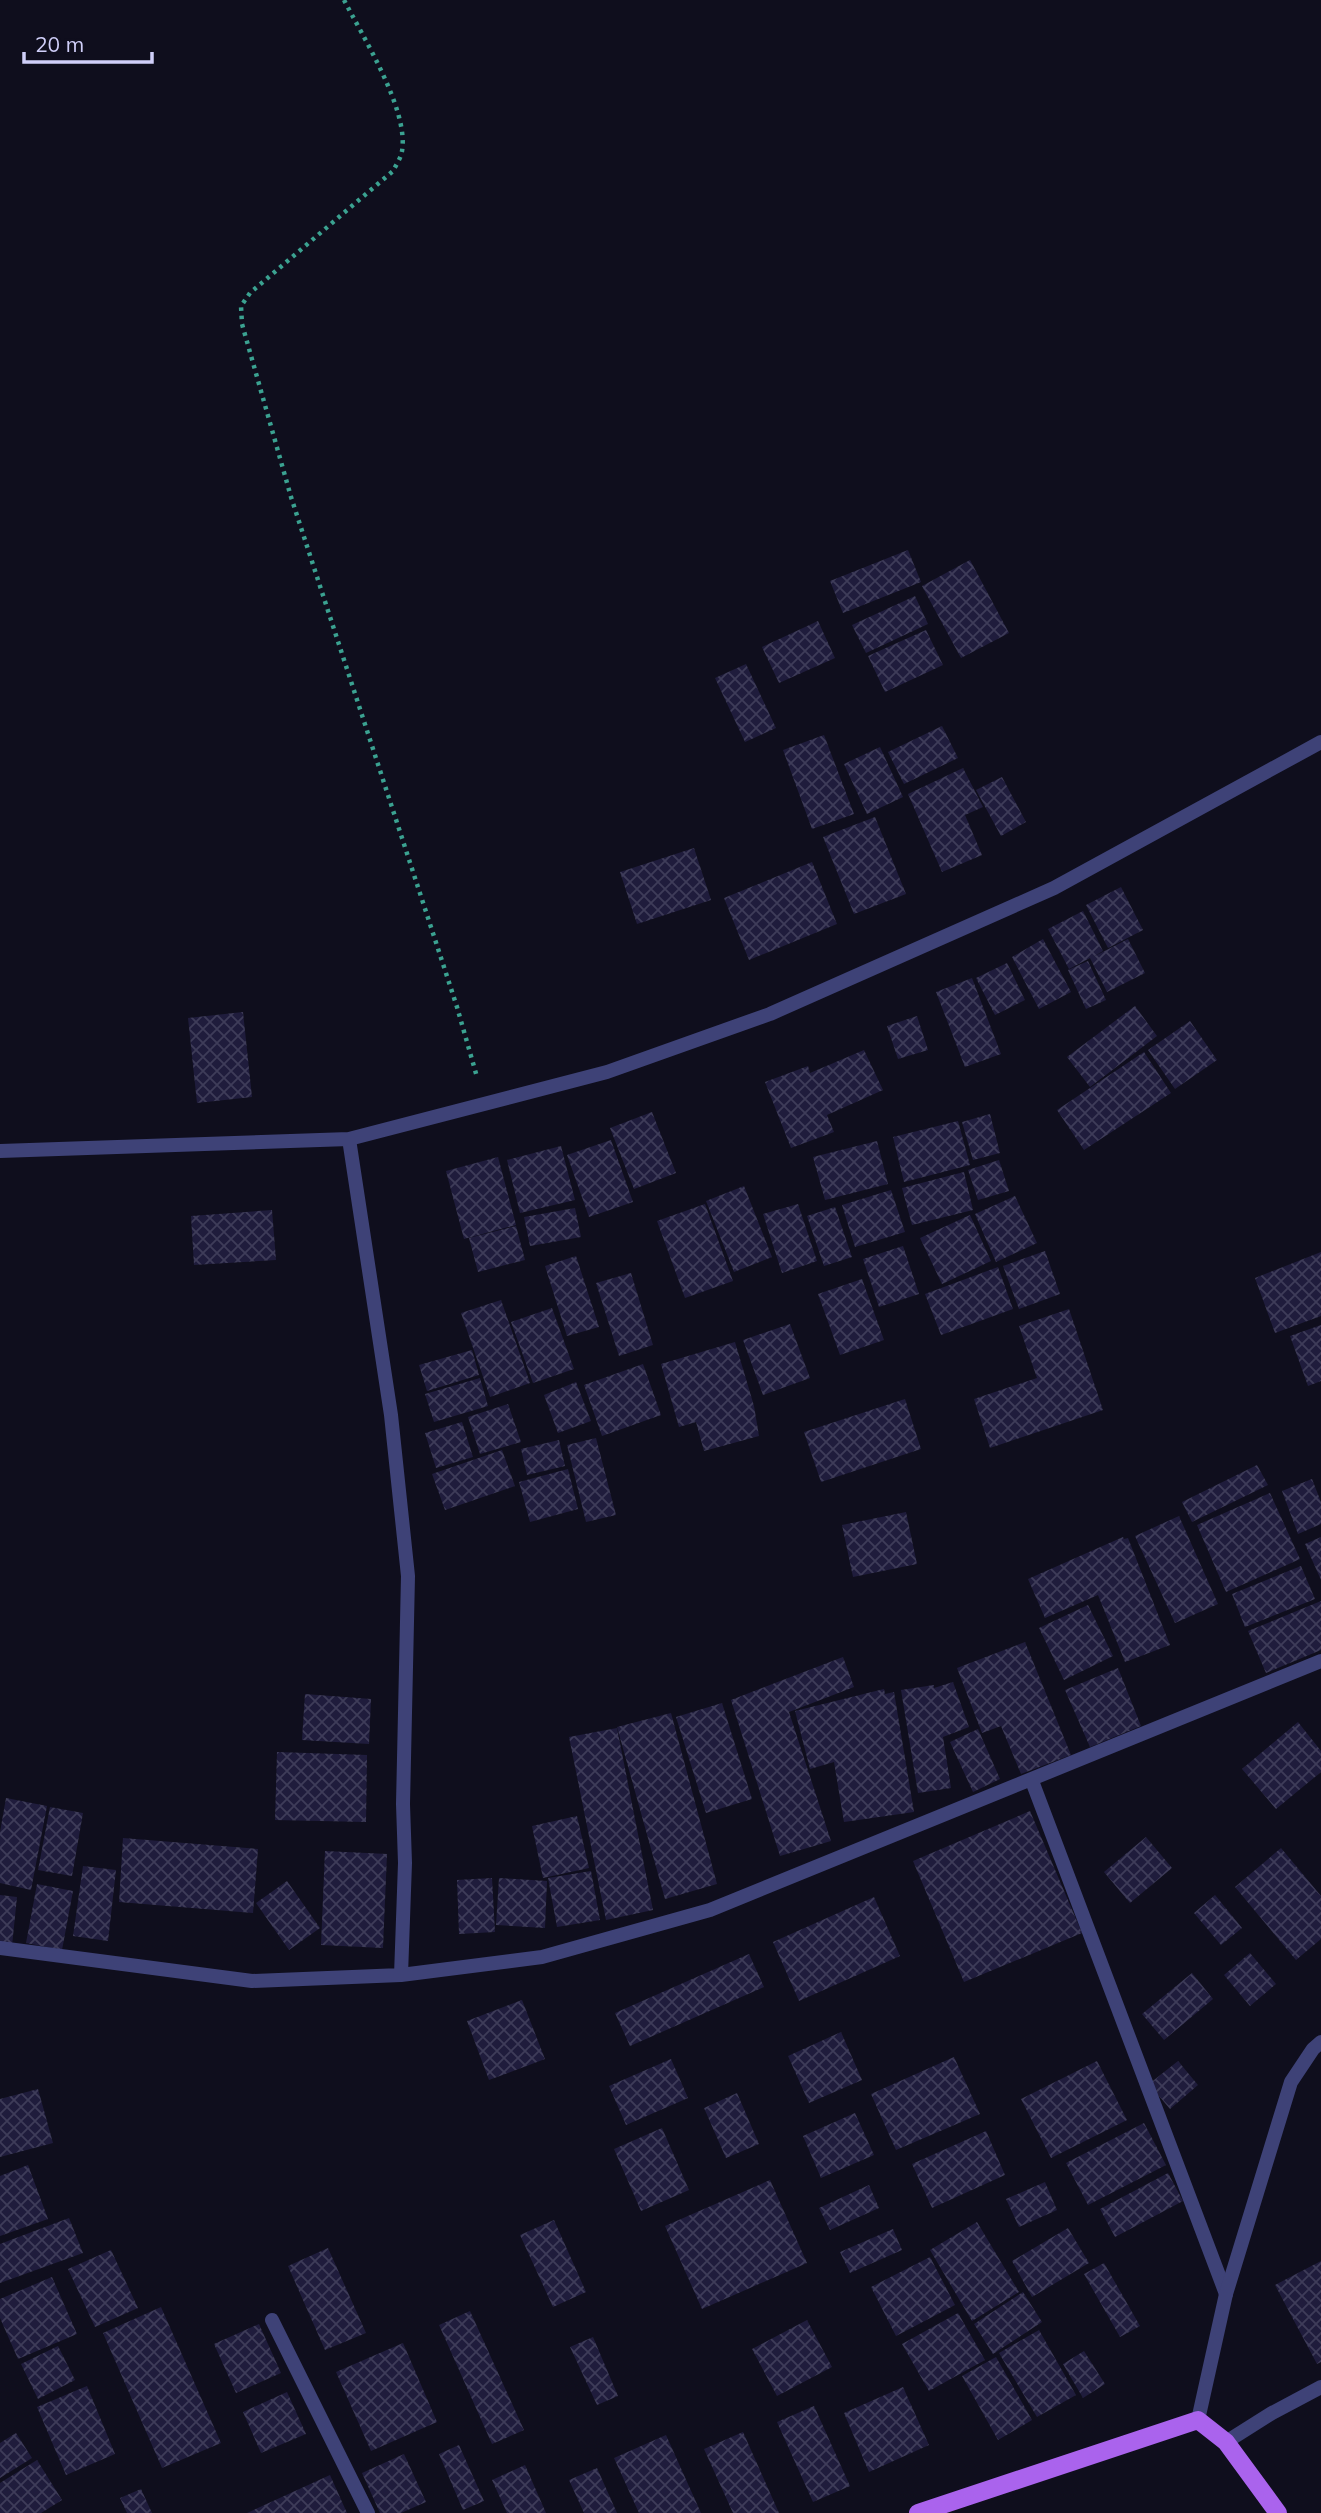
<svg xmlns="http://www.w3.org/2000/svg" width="1321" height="2513" viewBox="0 0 1321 2513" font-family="Mulish,sans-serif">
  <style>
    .building { fill: url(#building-cross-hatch) }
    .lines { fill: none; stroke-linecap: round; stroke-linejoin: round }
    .path { stroke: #3ba291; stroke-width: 4.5; stroke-dasharray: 3.5 5; stroke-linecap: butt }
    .minor { stroke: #3e4277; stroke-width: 14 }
    .tertiary { stroke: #3e4277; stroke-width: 14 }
    .primary { stroke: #aa63ed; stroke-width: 18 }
  </style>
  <defs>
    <pattern id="building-cross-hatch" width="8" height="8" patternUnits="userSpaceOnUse" patternTransform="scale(1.75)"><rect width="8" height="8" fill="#1f1c3c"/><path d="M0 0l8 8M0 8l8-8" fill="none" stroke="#3e3c59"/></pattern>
  </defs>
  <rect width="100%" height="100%" fill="#0f0e1d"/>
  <path class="building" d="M 908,550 L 921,582 L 843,613 L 830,581 Z
    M 970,560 L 1009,633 L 961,658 L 922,586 Z
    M 915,596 L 928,624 L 866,653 L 852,625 Z
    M 818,621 L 835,658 L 779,683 L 762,647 Z
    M 926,630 L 943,665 L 885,692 L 868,656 Z
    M 746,664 L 776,728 L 745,742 L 715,678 Z
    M 942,726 L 958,758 L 904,784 L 888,752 Z
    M 824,735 L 854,814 L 812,829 L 783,750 Z
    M 880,747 L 903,797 L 867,814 L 844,764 Z
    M 963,768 L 983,807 L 965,815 L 982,855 L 942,872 L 908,794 Z
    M 1002,777 L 1026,822 L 1001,836 L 976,790 Z
    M 875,817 L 906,894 L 854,914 L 823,837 Z
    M 694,848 L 711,900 L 637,924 L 620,872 Z
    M 812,862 L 837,924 L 749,960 L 724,898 Z
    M 1121,887 L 1143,930 L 1108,948 L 1086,905 Z
    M 1083,911 L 1103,951 L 1093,957 L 1128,939 L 1145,973 L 1107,992 L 1090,958 L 1069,969 L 1048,929 Z
    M 1043,939 L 1071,992 L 1039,1009 L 1012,957 Z
    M 1088,961 L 1106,1000 L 1086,1009 L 1068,970 Z
    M 1007,963 L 1025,1000 L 995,1015 L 976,978 Z
    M 972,978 L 1001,1054 L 965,1067 L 936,992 Z
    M 1135,1006 L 1157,1036 L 1090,1087 L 1067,1057 Z
    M 243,1012 L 252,1097 L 197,1103 L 188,1018 Z
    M 917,1016 L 928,1050 L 898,1059 L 887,1026 Z
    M 1190,1021 L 1217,1060 L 1175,1089 L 1148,1050 Z
    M 864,1050 L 883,1090 L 827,1115 L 834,1132 L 791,1148 L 765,1082 L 808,1066 L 810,1073 Z
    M 1144,1052 L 1171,1093 L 1084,1150 L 1057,1110 Z
    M 652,1112 L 676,1173 L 634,1189 L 610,1128 Z
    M 990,1114 L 1000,1153 L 973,1160 L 962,1122 Z
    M 958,1121 L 970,1165 L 904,1182 L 893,1137 Z
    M 611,1140 L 633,1202 L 589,1217 L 567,1155 Z
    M 877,1141 L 888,1184 L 825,1200 L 813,1157 Z
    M 561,1146 L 575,1200 L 520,1213 L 507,1160 Z
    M 498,1157 L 516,1225 L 464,1239 L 446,1171 Z
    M 999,1160 L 1009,1191 L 978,1200 L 968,1170 Z
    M 964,1172 L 973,1210 L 912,1225 L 902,1188 Z
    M 744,1186 L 772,1257 L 734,1272 L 706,1201 Z
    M 891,1190 L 905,1232 L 855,1247 L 842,1205 Z
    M 1015,1196 L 1037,1243 L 996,1262 L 975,1214 Z
    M 705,1204 L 733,1281 L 685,1298 L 657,1221 Z
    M 798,1204 L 817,1261 L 782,1273 L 763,1214 Z
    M 835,1207 L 852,1257 L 824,1266 L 807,1216 Z
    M 575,1208 L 581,1237 L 530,1246 L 524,1217 Z
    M 272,1210 L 276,1260 L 194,1265 L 191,1216 Z
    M 970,1215 L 991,1261 L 942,1284 L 920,1238 Z
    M 516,1226 L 525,1260 L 478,1272 L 469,1238 Z
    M 903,1246 L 919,1294 L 879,1307 L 863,1259 Z
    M 1045,1251 L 1060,1294 L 1019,1309 L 1003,1266 Z
    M 1321,1252 L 1321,1316 L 1275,1333 L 1255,1278 Z
    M 576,1256 L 599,1327 L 567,1336 L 545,1266 Z
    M 998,1267 L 1013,1309 L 941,1335 L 925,1294 Z
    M 631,1273 L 653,1345 L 619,1356 L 596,1283 Z
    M 862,1279 L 884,1340 L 840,1355 L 818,1294 Z
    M 501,1300 L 530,1383 L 490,1397 L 461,1313 Z
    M 552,1308 L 574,1369 L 533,1383 L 511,1322 Z
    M 1069,1309 L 1103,1410 L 990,1448 L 974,1399 L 1037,1378 L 1019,1326 Z
    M 790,1324 L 810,1378 L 763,1395 L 743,1340 Z
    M 1321,1325 L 1321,1381 L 1308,1386 L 1290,1336 Z
    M 735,1342 L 754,1406 L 759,1436 L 704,1451 L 696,1422 L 679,1427 L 661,1364 Z
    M 472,1350 L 479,1375 L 427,1391 L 419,1365 Z
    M 643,1364 L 661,1415 L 602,1436 L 584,1385 Z
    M 480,1378 L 488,1406 L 434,1422 L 425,1394 Z
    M 576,1382 L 591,1421 L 558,1433 L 544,1395 Z
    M 905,1399 L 921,1449 L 821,1482 L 804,1432 Z
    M 508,1404 L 521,1442 L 480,1454 L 468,1417 Z
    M 462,1422 L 473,1457 L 436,1468 L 425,1433 Z
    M 596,1438 L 616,1515 L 586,1522 L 567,1445 Z
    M 559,1440 L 565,1466 L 527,1475 L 521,1449 Z
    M 502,1450 L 515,1486 L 445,1510 L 432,1474 Z
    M 1257,1465 L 1268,1485 L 1192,1522 L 1182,1502 Z
    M 568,1469 L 578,1509 L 530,1522 L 519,1482 Z
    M 1312,1479 L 1321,1502 L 1321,1524 L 1298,1534 L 1282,1491 Z
    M 1270,1493 L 1300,1559 L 1226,1592 L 1197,1525 Z
    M 906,1512 L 917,1564 L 853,1577 L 842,1525 Z
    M 1179,1516 L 1218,1604 L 1175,1623 L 1135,1536 Z
    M 1123,1537 L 1124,1539 L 1128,1538 L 1170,1645 L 1125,1662 L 1098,1595 L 1045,1618 L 1028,1579 Z
    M 1321,1537 L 1321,1580 L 1305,1544 Z
    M 1301,1566 L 1315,1599 L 1245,1627 L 1232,1594 Z
    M 1321,1601 L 1321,1650 L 1266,1673 L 1248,1631 Z
    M 1088,1605 L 1113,1656 L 1064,1680 L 1039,1628 Z
    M 1025,1642 L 1071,1755 L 1021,1774 L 1001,1726 L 982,1733 L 957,1668 Z
    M 843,1657 L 854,1687 L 789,1712 L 831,1841 L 780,1856 L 731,1700 Z
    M 1118,1668 L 1141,1726 L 1090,1747 L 1065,1690 Z
    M 953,1682 L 969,1727 L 943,1737 L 951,1788 L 918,1793 L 901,1690 L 934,1685 L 934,1688 Z
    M 884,1689 L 885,1694 L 894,1692 L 914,1812 L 844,1822 L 834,1762 L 810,1769 L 795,1711 Z
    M 305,1694 L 371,1699 L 369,1744 L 302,1740 Z
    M 722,1703 L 752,1799 L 706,1813 L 676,1717 Z
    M 671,1713 L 717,1884 L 665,1899 L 617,1727 Z
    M 1298,1722 L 1321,1751 L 1321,1772 L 1276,1809 L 1242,1769 Z
    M 617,1728 L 653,1910 L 606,1920 L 569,1737 Z
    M 978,1729 L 1000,1779 L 973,1792 L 950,1742 Z
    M 277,1752 L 367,1755 L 366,1822 L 275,1820 Z
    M 6,1798 L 47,1806 L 31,1890 L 0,1883 L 0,1832 Z
    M 50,1807 L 83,1813 L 72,1876 L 38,1870 Z
    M 1030,1811 L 1082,1933 L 964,1982 L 913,1861 Z
    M 577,1816 L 589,1868 L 543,1878 L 532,1826 Z
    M 1146,1837 L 1172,1868 L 1130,1903 L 1104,1872 Z
    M 123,1838 L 258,1849 L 253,1913 L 119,1902 Z
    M 1281,1848 L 1321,1896 L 1321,1939 L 1296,1960 L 1235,1887 Z
    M 325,1851 L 387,1854 L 383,1948 L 321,1945 Z
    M 83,1866 L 116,1870 L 108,1941 L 73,1936 Z
    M 591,1871 L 600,1920 L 557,1927 L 548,1878 Z
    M 492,1878 L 495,1932 L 459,1934 L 457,1880 Z
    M 499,1878 L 547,1881 L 545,1928 L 496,1925 Z
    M 287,1881 L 320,1928 L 289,1950 L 256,1903 Z
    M 37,1884 L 73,1891 L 62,1950 L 26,1943 Z
    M 0,1895 L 17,1897 L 12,1946 L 0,1945 Z
    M 1215,1895 L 1242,1928 L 1221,1945 L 1194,1913 Z
    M 874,1897 L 900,1956 L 799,2001 L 773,1942 Z
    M 1250,1953 L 1276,1984 L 1250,2006 L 1224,1975 Z
    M 749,1954 L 764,1987 L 630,2046 L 615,2013 Z
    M 1192,1973 L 1213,1999 L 1164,2040 L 1142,2014 Z
    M 522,2000 L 545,2059 L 489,2080 L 467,2021 Z
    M 841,2032 L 862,2080 L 809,2103 L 788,2056 Z
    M 954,2057 L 980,2114 L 896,2150 L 871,2094 Z
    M 671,2059 L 688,2098 L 626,2125 L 609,2086 Z
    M 1097,2061 L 1127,2120 L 1051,2158 L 1021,2099 Z
    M 1178,2061 L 1198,2085 L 1170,2109 L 1149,2084 Z
    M 38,2089 L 53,2143 L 0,2157 L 0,2099 Z
    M 737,2093 L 759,2144 L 726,2158 L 704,2108 Z
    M 855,2113 L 874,2155 L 821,2178 L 803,2136 Z
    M 1144,2123 L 1166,2165 L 1088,2205 L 1066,2163 Z
    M 662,2128 L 689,2190 L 641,2211 L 614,2149 Z
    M 986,2131 L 1005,2175 L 932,2208 L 912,2164 Z
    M 28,2165 L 48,2219 L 0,2236 L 0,2176 Z
    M 1168,2173 L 1183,2201 L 1115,2237 L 1100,2209 Z
    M 770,2180 L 807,2263 L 702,2309 L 665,2226 Z
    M 1045,2182 L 1057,2210 L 1019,2227 L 1006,2199 Z
    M 869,2185 L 879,2208 L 830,2230 L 819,2208 Z
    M 69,2218 L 83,2253 L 0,2283 L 0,2244 Z
    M 554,2220 L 586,2292 L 553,2307 L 520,2235 Z
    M 977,2222 L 1019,2292 L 972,2321 L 930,2250 Z
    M 1068,2228 L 1089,2263 L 1032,2297 L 1012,2261 Z
    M 893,2229 L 902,2250 L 850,2273 L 840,2252 Z
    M 328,2248 L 366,2333 L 325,2350 L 288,2266 Z
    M 111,2250 L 138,2308 L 95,2327 L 68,2269 Z
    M 930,2257 L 955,2305 L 896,2336 L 871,2287 Z
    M 1321,2261 L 1321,2362 L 1317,2364 L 1275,2285 Z
    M 1104,2263 L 1140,2326 L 1120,2337 L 1084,2274 Z
    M 52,2277 L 77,2334 L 18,2359 L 0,2318 L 0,2299 Z
    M 1023,2292 L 1042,2322 L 993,2354 L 974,2324 Z
    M 161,2307 L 221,2443 L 162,2468 L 103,2333 Z
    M 470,2311 L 524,2430 L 492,2444 L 439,2325 Z
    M 958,2313 L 985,2360 L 929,2391 L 902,2344 Z
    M 807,2320 L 832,2367 L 777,2396 L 752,2349 Z
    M 259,2324 L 281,2373 L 236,2393 L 214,2344 Z
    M 1039,2330 L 1076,2395 L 1037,2417 L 999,2353 Z
    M 593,2337 L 618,2396 L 597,2405 L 570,2347 Z
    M 403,2343 L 437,2422 L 371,2451 L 336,2372 Z
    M 58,2346 L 75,2380 L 38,2399 L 21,2364 Z
    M 1084,2351 L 1105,2384 L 1083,2398 L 1063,2364 Z
    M 996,2357 L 1032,2420 L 998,2440 L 962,2376 Z
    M 87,2386 L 115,2454 L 66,2475 L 37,2407 Z
    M 903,2387 L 929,2445 L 869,2472 L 844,2413 Z
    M 287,2392 L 306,2434 L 261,2453 L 243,2412 Z
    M 814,2406 L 850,2486 L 813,2502 L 777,2422 Z
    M 743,2432 L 779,2513 L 733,2513 L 704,2449 Z
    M 16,2433 L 32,2458 L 0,2478 L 0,2443 Z
    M 666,2435 L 701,2513 L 639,2513 L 614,2458 Z
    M 459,2445 L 484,2501 L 463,2510 L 439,2454 Z
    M 404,2454 L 426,2502 L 401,2513 L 380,2513 L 362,2473 Z
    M 37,2460 L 62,2500 L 41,2513 L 0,2513 L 0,2483 Z
    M 525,2465 L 546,2513 L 507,2513 L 492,2480 Z
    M 597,2468 L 617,2513 L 584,2513 L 569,2480 Z
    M 330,2475 L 347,2513 L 247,2513 Z
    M 141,2489 L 152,2513 L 127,2513 L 120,2498 Z"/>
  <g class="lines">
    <path class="path" d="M 344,0 C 363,37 409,110 402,151 C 401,158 396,165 393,171 L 250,293 L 241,306 L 242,324 L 291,497 L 457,1007 L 477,1077"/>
    <path class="minor" d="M 349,1139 L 391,1415 L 408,1576 L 403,1804 L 405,1863 L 401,1975
      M 0,1151 L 349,1139 L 607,1072 L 770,1014 L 1054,888 L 1321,742
      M 1032,1781 L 1226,2294
      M 0,1948 L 252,1981 L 401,1975 L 542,1957 L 710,1910 L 1321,1661
      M 272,2320 L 368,2513
      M 1226,2442 L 1272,2413 L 1321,2387"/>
    <path class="tertiary" d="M 1198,2420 L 1226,2294 L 1291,2082 L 1313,2049 L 1321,2042"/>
    <path class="primary" d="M 918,2513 L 1198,2420 L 1226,2442 L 1278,2513"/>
  </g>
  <path d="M24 52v10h128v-10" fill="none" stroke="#d0cff9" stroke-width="3.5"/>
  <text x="35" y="52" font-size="21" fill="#d0cff9" stroke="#0f0e1d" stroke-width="5" paint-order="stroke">20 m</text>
</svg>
